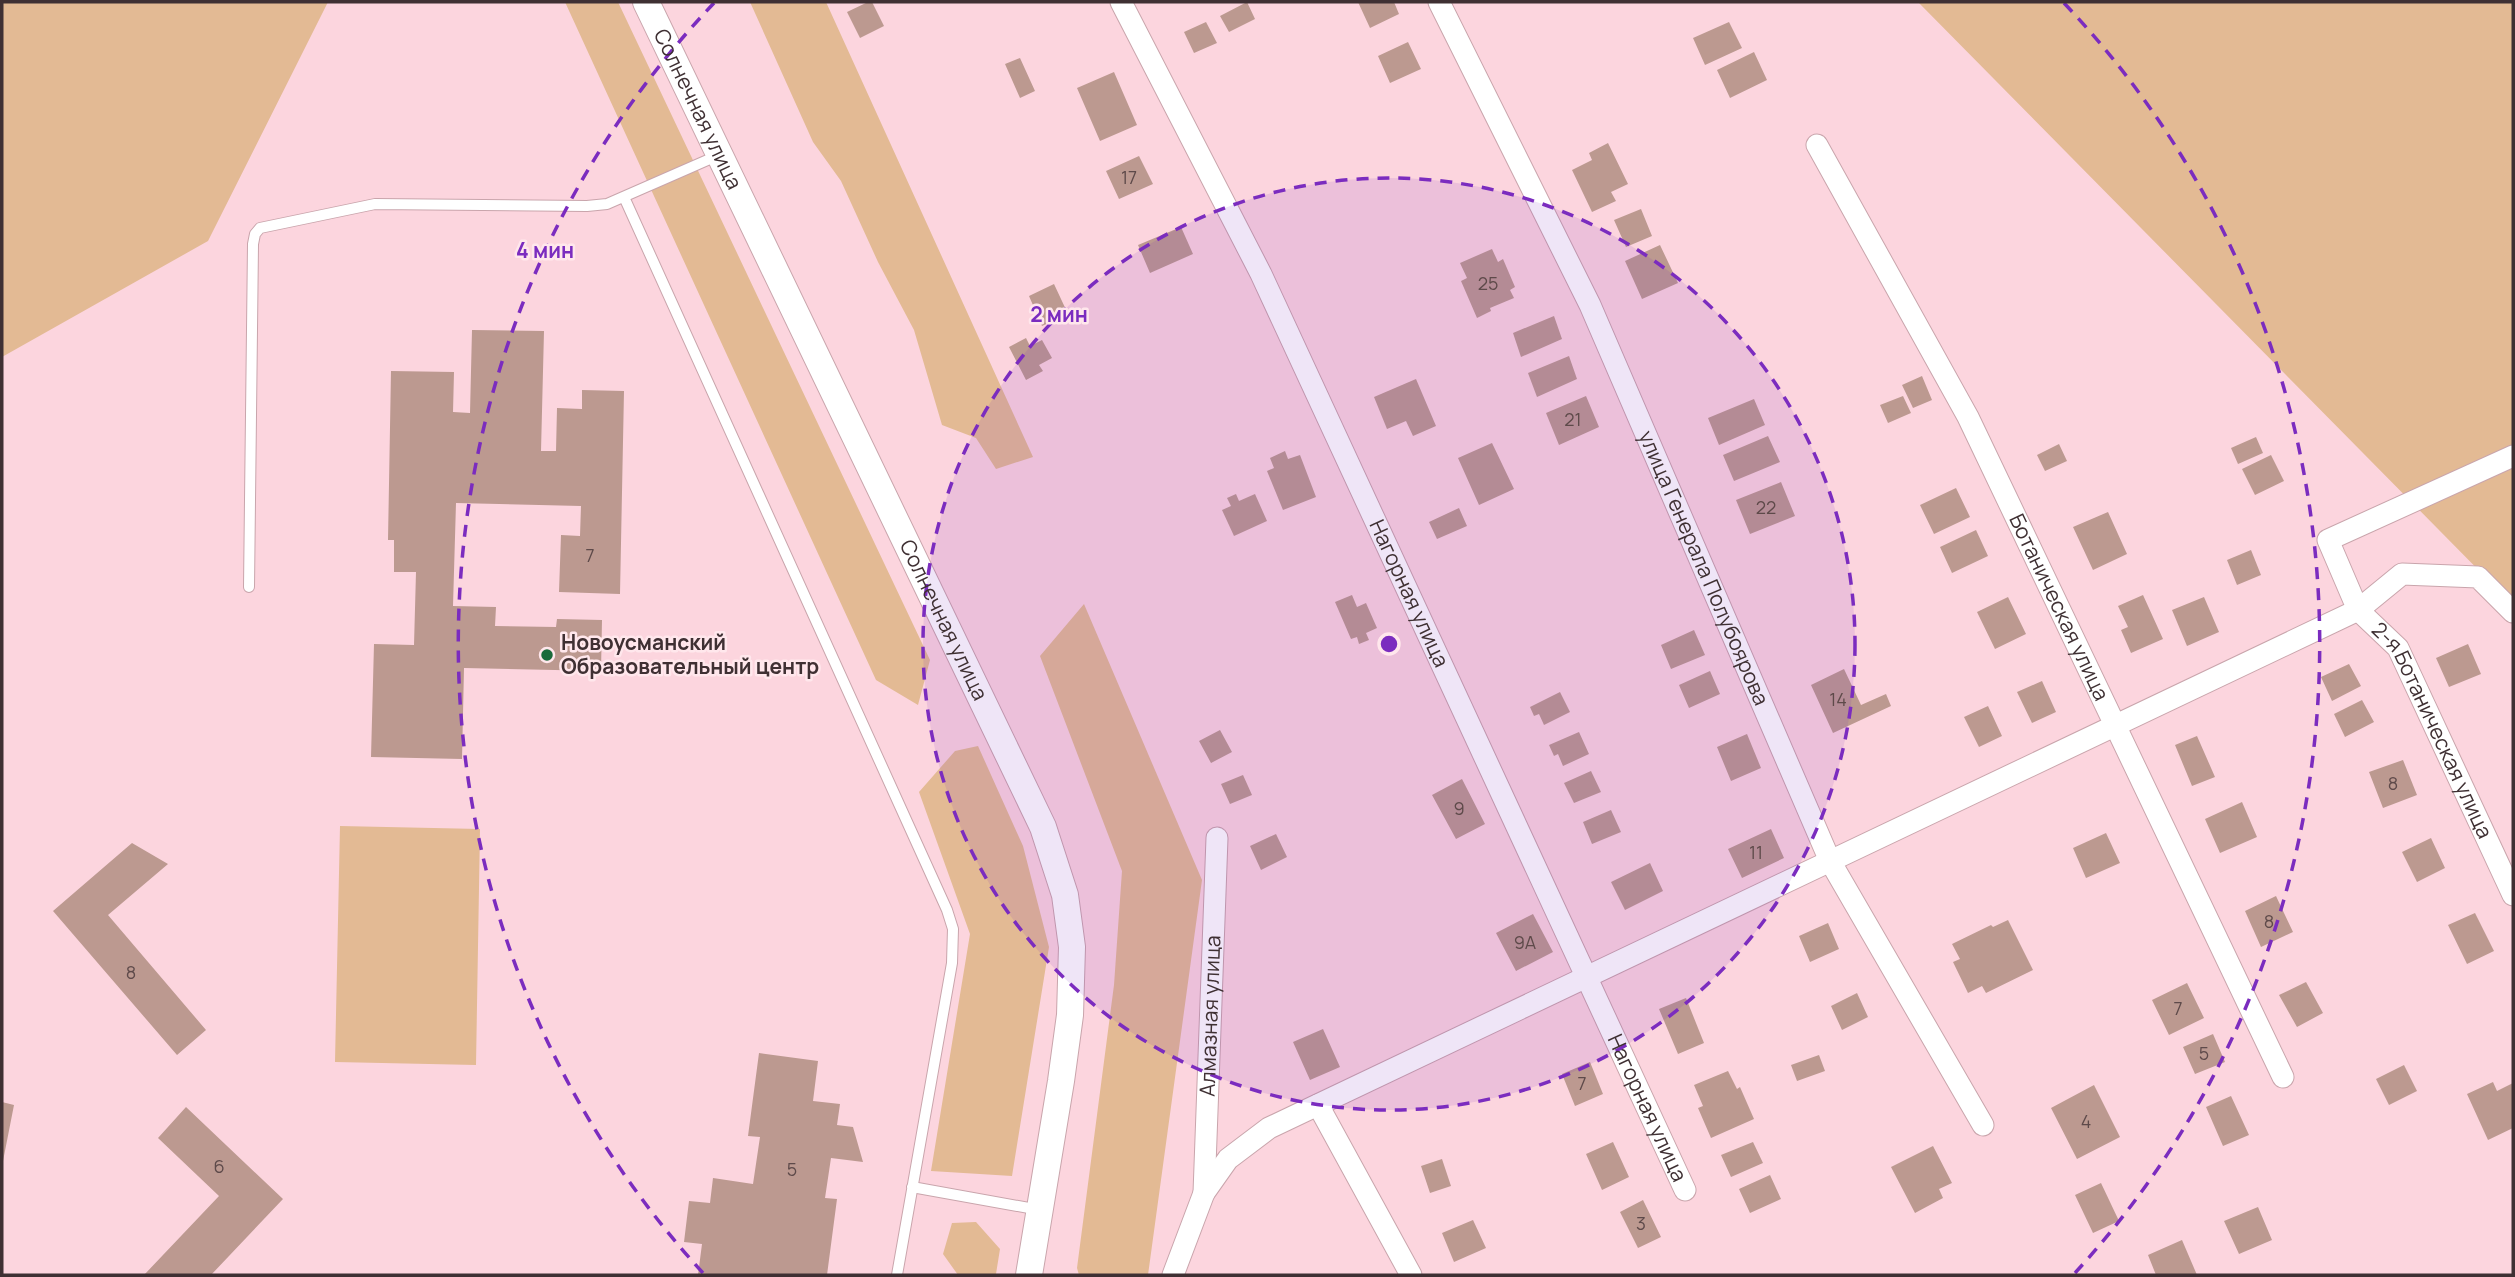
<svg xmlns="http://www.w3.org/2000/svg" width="2515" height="1277" viewBox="0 0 2515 1277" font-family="Manrope,sans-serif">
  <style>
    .green { fill: #e3ba94 }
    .building { fill: #bc9990 }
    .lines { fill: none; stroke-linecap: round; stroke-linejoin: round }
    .service-casing { stroke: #c9a5ac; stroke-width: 12 }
    .minor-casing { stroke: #c9a5ac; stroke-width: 23 }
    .tertiary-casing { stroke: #c9a5ac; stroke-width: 28 }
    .service { stroke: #fff; stroke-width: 10 }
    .minor { stroke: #fff; stroke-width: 21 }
    .tertiary { stroke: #fff; stroke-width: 26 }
    .ring { fill: none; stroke: #7b2cbf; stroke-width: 3.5; stroke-dasharray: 12 9 }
    .poi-dot { fill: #196b3b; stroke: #ffe7ec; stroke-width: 2.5 }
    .labels { text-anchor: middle; stroke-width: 5; stroke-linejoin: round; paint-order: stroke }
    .number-label { font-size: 18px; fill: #5e4a4a }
    .street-label { font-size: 21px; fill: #3f3033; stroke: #ffe7ec }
    .poi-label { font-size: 21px; font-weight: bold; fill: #3f3033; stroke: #ffe7ec; text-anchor: start }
    .centre { fill: #7b2cbf; stroke: #ffe7ec; stroke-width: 3.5 }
    .ring-label { font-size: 21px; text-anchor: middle; font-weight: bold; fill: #7b2cbf; stroke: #ffe7ec; stroke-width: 5; stroke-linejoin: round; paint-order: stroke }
  </style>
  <rect width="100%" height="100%" fill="#fcd5de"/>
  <path class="green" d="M 2,2 L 328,2 L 208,241 L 2,357 Z
    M 565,2 L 618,2 L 930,660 L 918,705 L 876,680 Z
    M 750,2 L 826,2 L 1033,457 L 996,469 L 976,438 L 942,425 L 914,330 L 878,262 L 841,181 L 813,142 Z
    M 1918,2 L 2513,2 L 2513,605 Z
    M 1084,604 L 1202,880 L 1148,1275 L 1079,1275 L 1077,1268 L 1114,985 L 1122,871 L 1040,656 Z
    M 978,746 L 1023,846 L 1049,947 L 1012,1176 L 931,1171 L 970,934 L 919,792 L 955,751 Z
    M 340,826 L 480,829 L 476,1065 L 335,1062 Z
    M 976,1222 L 1000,1249 L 996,1274 L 993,1275 L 958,1275 L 943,1254 L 952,1223 Z"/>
  <path class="building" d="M 868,2 L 872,2 L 884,26 L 860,38 L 847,12 Z
    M 1247,2 L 1255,19 L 1229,32 L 1220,16 Z
    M 1358,2 L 1394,2 L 1399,14 L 1370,28 Z
    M 1206,22 L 1217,43 L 1194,53 L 1184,32 Z
    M 1729,22 L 1742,48 L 1705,65 L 1693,38 Z
    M 1408,42 L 1421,69 L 1390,83 L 1378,56 Z
    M 1754,52 L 1767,80 L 1730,98 L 1717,70 Z
    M 1020,58 L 1035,91 L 1020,98 L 1005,64 Z
    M 1114,72 L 1137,125 L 1100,141 L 1077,88 Z
    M 1608,143 L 1628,184 L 1611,192 L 1616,201 L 1592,212 L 1572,170 L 1592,160 L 1589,153 Z
    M 1139,156 L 1153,184 L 1119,199 L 1106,171 Z
    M 1641,209 L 1652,236 L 1626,247 L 1614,220 Z
    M 1181,227 L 1193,254 L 1150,273 L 1138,245 Z
    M 1660,245 L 1678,283 L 1642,299 L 1625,261 Z
    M 1492,249 L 1498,262 L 1503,259 L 1515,287 L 1510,290 L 1514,298 L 1490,308 L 1491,311 L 1477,318 L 1461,281 L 1467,278 L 1460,263 Z
    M 1054,284 L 1068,314 L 1042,326 L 1029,296 Z
    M 1554,316 L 1562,339 L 1521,357 L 1513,333 Z
    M 472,330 L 544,331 L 541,451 L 556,451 L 557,408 L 582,409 L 582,390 L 624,391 L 620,594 L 559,592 L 561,535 L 580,536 L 581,506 L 456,503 L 453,606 L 496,607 L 495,626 L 556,627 L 557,619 L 602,620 L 601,671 L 464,668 L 462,759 L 371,757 L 374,644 L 414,645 L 416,572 L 394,572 L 394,540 L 388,540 L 391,371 L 454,372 L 453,412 L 470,413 Z
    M 1026,338 L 1030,346 L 1042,340 L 1052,358 L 1039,365 L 1043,371 L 1026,380 L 1009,347 Z
    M 1569,356 L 1577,379 L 1537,397 L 1528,373 Z
    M 1922,376 L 1932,400 L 1913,408 L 1902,385 Z
    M 1416,379 L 1436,426 L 1413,436 L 1406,421 L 1387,429 L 1374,397 Z
    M 1586,396 L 1599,427 L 1559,445 L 1546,413 Z
    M 1903,396 L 1911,413 L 1888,423 L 1880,405 Z
    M 1754,399 L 1765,425 L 1719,445 L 1708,418 Z
    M 1768,436 L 1780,462 L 1734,481 L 1723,455 Z
    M 2256,437 L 2263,453 L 2238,464 L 2231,448 Z
    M 1492,443 L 1514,489 L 1479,505 L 1458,458 Z
    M 2059,444 L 2067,461 L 2045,471 L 2037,455 Z
    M 1285,451 L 1288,459 L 1300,455 L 1316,497 L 1283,510 L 1267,471 L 1274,468 L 1270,458 Z
    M 2271,455 L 2284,481 L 2255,495 L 2242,469 Z
    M 1781,482 L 1795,516 L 1750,534 L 1736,500 Z
    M 1956,488 L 1970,517 L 1934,534 L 1920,505 Z
    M 1236,494 L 1239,501 L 1255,494 L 1267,521 L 1234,536 L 1222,510 L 1231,506 L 1227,498 Z
    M 1459,508 L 1467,526 L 1437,539 L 1429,522 Z
    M 2108,512 L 2127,554 L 2093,570 L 2073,527 Z
    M 1976,530 L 1988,556 L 1952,573 L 1940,547 Z
    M 2251,550 L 2261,575 L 2237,585 L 2227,560 Z
    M 1352,595 L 1357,607 L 1366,603 L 1377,628 L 1366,633 L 1369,640 L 1359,644 L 1357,637 L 1351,639 L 1335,602 Z
    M 2143,595 L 2163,639 L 2131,653 L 2121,630 L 2128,627 L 2118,606 Z
    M 2008,597 L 2026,634 L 1995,649 L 1977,612 Z
    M 2204,597 L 2219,632 L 2187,646 L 2172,610 Z
    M 1694,630 L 1705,655 L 1671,669 L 1661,645 Z
    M 2468,644 L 2481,674 L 2449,687 L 2436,658 Z
    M 2349,664 L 2361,686 L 2332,701 L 2321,677 Z
    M 1844,669 L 1861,705 L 1886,694 L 1891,706 L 1833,733 L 1811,685 Z
    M 1710,671 L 1720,694 L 1689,708 L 1679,685 Z
    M 2042,681 L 2056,712 L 2032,723 L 2017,692 Z
    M 1560,692 L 1570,712 L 1544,725 L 1539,714 L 1534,716 L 1530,707 Z
    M 2362,700 L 2374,722 L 2345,737 L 2334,714 Z
    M 1988,706 L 2002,736 L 1979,747 L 1964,717 Z
    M 1220,730 L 1232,752 L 1211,763 L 1199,741 Z
    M 1579,732 L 1589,754 L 1563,766 L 1558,754 L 1554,756 L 1549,745 Z
    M 1747,734 L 1761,768 L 1731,781 L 1717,747 Z
    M 2197,736 L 2215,777 L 2192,786 L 2175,745 Z
    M 2403,760 L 2417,795 L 2383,808 L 2369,772 Z
    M 1591,771 L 1601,792 L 1574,803 L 1564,783 Z
    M 1243,775 L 1252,795 L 1230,804 L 1221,784 Z
    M 1462,779 L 1485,824 L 1456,839 L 1432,795 Z
    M 2242,802 L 2257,837 L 2220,853 L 2205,819 Z
    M 1611,810 L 1621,832 L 1592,844 L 1583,822 Z
    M 1771,829 L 1784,858 L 1742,878 L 1728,849 Z
    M 2106,833 L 2120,863 L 2086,878 L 2073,848 Z
    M 1276,834 L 1287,857 L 1261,870 L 1250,846 Z
    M 2431,838 L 2445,868 L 2417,882 L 2402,852 Z
    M 132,843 L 168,864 L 108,915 L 206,1030 L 177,1055 L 53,911 Z
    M 1650,863 L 1663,891 L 1625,910 L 1611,882 Z
    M 2276,896 L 2293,932 L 2261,947 L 2245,911 Z
    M 2475,913 L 2494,951 L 2467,964 L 2448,925 Z
    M 1533,914 L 1553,952 L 1516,971 L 1496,933 Z
    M 2008,920 L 2033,970 L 1986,993 L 1982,986 L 1968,993 L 1953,962 L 1960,959 L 1952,944 L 1991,925 L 1993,927 Z
    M 1828,923 L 1839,949 L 1810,962 L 1799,936 Z
    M 2306,982 L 2323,1013 L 2297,1027 L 2279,995 Z
    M 2187,983 L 2204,1018 L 2169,1035 L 2152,1000 Z
    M 1857,993 L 1868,1017 L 1842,1030 L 1831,1006 Z
    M 1686,998 L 1704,1043 L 1678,1054 L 1659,1009 Z
    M 1323,1029 L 1340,1067 L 1310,1080 L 1293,1042 Z
    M 2213,1034 L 2225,1062 L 2195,1074 L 2183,1047 Z
    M 759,1053 L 818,1061 L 813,1101 L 840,1104 L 837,1125 L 853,1127 L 863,1162 L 831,1158 L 825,1198 L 837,1199 L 827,1275 L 698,1275 L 702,1244 L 684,1242 L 689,1201 L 710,1203 L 713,1178 L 753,1184 L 760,1137 L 748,1136 Z
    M 1819,1055 L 1825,1071 L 1797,1081 L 1791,1065 Z
    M 1590,1062 L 1603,1094 L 1575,1106 L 1562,1074 Z
    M 2404,1065 L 2417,1091 L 2389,1105 L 2376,1079 Z
    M 1728,1071 L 1737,1089 L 1740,1087 L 1754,1119 L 1711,1138 L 1698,1108 L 1703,1106 L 1694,1085 Z
    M 2493,1082 L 2497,1091 L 2513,1083 L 2513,1128 L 2488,1140 L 2467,1094 Z
    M 2094,1085 L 2120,1137 L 2077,1159 L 2051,1108 Z
    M 2231,1096 L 2249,1135 L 2223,1146 L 2206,1107 Z
    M 2,1102 L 14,1105 L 3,1161 L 2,1160 Z
    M 186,1107 L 283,1199 L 211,1275 L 144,1275 L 219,1196 L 158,1138 Z
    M 1613,1142 L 1629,1177 L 1602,1190 L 1586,1154 Z
    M 1753,1142 L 1763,1163 L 1731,1177 L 1721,1155 Z
    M 1933,1146 L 1952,1183 L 1939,1189 L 1943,1198 L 1915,1213 L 1891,1167 Z
    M 1442,1159 L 1451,1186 L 1430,1193 L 1421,1166 Z
    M 1770,1175 L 1781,1199 L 1750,1213 L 1739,1189 Z
    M 2101,1183 L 2119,1221 L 2093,1233 L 2075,1195 Z
    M 1643,1200 L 1661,1237 L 1638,1248 L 1620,1212 Z
    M 2258,1207 L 2272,1240 L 2239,1254 L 2224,1221 Z
    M 1473,1220 L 1486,1248 L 1454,1262 L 1442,1233 Z
    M 2182,1240 L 2197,1275 L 2156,1275 L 2148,1255 Z"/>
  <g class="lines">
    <defs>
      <path id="service" d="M 624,197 L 947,910 L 953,929 L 952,963 L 897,1275
        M 249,587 L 253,244 L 255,234 L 260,228 L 375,204 L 587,206 L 607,204 L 719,155
        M 912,1187 L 1040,1210"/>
      <g id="minor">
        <path id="s1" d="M 1121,2 L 1261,274 L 1685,1190"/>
        <path id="s2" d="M 1439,2 L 1590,305 L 1830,861 L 1983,1125"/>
        <path id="s3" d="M 1817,145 L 1968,417 L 2283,1077"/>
        <path id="s4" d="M 2513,612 L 2478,577 L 2402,574 L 2358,610 L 2398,648 L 2513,895"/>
        <path d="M 1318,1105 L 1411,1275"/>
        <path id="s5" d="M 1204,1193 L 1217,838"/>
        <path d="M 1173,1275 L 1204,1193 L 1228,1159 L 1269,1128 L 2358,610 L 2328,540 L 2513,456"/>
      </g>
      <g id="tertiary">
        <path id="s6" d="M 646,2 L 1043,827 L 1065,895 L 1072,947 L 1070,1015 L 1061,1081 L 1029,1275"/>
      </g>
    </defs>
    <use href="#service" class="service-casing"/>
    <use href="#minor" class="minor-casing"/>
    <use href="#tertiary" class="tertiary-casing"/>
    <use href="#service" class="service"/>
    <use href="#minor" class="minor"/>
    <use href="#tertiary" class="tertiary"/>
  </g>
  <circle cx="1389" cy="644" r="466" fill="#7b2cbf" fill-opacity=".12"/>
  <g class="ring">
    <circle cx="1389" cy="644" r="466"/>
    <path d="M703 1273A931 931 0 0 1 714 3M2064 3A931 931 0 0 1 2075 1273"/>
  </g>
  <circle class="poi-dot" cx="547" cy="655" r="7"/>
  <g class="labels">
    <g class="number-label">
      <text x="1129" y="184">17</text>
      <text x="1488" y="290">25</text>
      <text x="1573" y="426">21</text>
      <text x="1766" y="514">22</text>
      <text x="590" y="562">7</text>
      <text x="1838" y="706">14</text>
      <text x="2393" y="790">8</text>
      <text x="1459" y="815">9</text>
      <text x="1756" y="859">11</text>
      <text x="2269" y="928">8</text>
      <text x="1525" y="949">9А</text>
      <text x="131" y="979">8</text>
      <text x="2178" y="1015">7</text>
      <text x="2204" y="1060">5</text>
      <text x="1582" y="1090">7</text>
      <text x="2086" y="1128">4</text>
      <text x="219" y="1173">6</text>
      <text x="792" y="1176">5</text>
      <text x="1641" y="1230">3</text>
    </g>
    <g class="street-label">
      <text dy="7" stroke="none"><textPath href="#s6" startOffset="119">Солнечная улица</textPath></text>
      <text dy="7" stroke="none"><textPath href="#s2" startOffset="625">улица Генерала Полубоярова</textPath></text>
      <text dy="7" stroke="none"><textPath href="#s1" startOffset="658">Нагорная улица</textPath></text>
      <text dy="7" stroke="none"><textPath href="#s3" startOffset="522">Ботаническая улица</textPath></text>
      <text dy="7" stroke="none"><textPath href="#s6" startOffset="686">Солнечная улица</textPath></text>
      <text dy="7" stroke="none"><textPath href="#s4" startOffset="326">2-я Ботаническая улица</textPath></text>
      <text dy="7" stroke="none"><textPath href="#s5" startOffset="177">Алмазная улица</textPath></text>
      <text dy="7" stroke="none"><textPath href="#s1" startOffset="1225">Нагорная улица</textPath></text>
    </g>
    <g class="poi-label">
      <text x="561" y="650">Новоусманский<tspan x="561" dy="24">Образовательный центр</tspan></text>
    </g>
  </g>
  <circle cx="1389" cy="644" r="10" class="centre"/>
  <g class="ring-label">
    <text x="545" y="258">4 мин</text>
    <text x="1059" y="322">2 мин</text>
  </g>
  <rect width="2515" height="1277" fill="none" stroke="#3f3033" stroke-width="7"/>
</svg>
